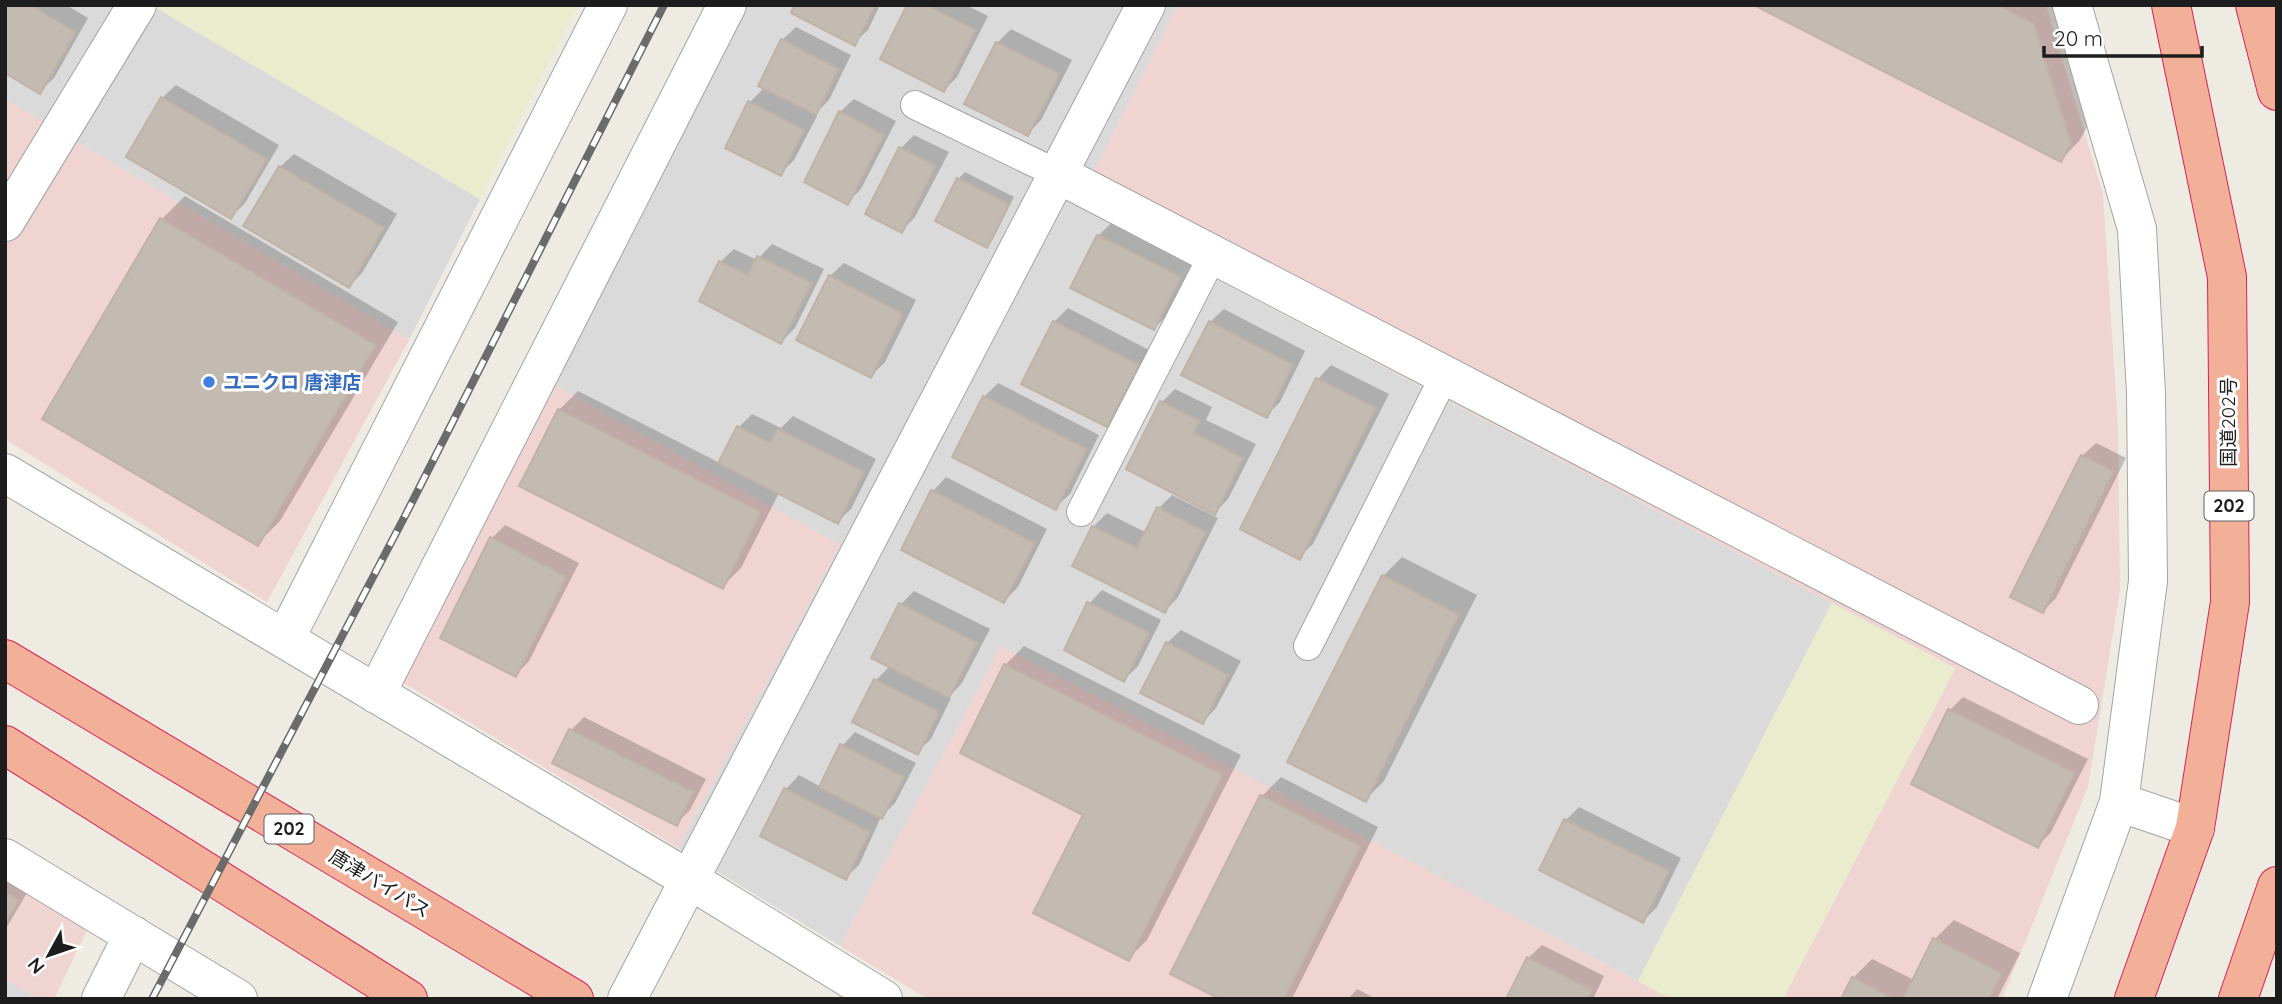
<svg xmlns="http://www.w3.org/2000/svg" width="2282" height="1004" viewBox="0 0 2282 1004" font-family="Quicksand,'Noto Sans JP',sans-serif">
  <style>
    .residential { fill: #dbdada }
    .commercial { fill: #f0d4d1 }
    .farmland { fill: #eaedcd }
    .shadow { fill: #0003 }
    .building { fill: #c3bab2; stroke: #c0b2a5; stroke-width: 2 }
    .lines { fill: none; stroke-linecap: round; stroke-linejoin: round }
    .service-casing { stroke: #a4a4a4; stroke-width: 30 }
    .minor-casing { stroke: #a4a4a4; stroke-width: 40 }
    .trunk-casing { stroke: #d92258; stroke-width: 40 }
    .service { stroke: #fff; stroke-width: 28 }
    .minor { stroke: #fff; stroke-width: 38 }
    .trunk { stroke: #f2b098; stroke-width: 38 }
    .rail-casing { stroke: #6b6b6b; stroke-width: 8 }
    .rail { stroke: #fff; stroke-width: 5; stroke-dasharray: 16; stroke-linecap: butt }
    .shop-dot { fill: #3f7fe0; stroke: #fff; stroke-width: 2.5 }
    .labels { text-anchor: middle; stroke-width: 6; stroke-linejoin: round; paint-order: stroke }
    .shield { fill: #fff; stroke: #616161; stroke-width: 2 }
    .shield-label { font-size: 18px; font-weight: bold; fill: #1d1d1d }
    .shop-label { font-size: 19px; font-weight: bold; fill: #366cbe; stroke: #fff; text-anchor: start }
    .street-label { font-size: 19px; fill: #1d1d1d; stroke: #fff }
  </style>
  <rect width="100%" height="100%" fill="#eeebe2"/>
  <path class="residential" d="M 5,5 L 158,5 L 157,8 L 480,199 L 409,340 L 5,99 Z
    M 744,5 L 1178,5 L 1077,206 L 1832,603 L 1638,981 L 1001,647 L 840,946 L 678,848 L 840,545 L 550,383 Z
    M 5,979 L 38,999 L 5,999 Z"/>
  <path class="commercial" d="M 1178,5 L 2046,5 L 2103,194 L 2118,429 L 2120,590 L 2088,787 L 2002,999 L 1783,999 L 1955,668 L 1077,205 Z
    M 5,99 L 409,340 L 267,602 L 5,439 Z
    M 550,383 L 840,545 L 678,848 L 397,679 Z
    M 1001,646 L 1672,999 L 928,999 L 840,946 Z
    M 5,877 L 88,928 L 54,999 L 38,999 L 5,979 Z"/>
  <path class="farmland" d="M 158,5 L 578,5 L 480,199 L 156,8 Z
    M 1832,603 L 1955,669 L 1783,999 L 1672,999 L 1638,981 Z"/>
  <path class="shadow" d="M 5,5 L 66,5 L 88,18 L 54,78 L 40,91 Z
    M 796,5 L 880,5 L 868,30 L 854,43 Z
    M 909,5 L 966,5 L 988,16 L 957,77 L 944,90 Z
    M 1757,5 L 2053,5 L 2089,123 L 2080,140 L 2061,160 Z
    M 796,27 L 851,55 L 829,100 L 814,115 L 817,116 L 794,160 L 780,174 L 750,102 L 765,87 L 782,40 Z
    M 1011,29 L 1072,60 L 1041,120 L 1028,134 L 997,43 Z
    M 176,85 L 279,145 L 245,203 L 231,217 L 162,98 Z
    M 854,99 L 896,121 L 861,189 L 847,203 L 840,112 Z
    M 914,135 L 949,152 L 915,217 L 902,231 L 900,149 Z
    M 294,154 L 397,214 L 362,273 L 349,286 L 280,167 Z
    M 965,172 L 1014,197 L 993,239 L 987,246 L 958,179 Z
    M 185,196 L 398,322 L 280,521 L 257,544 L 44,418 L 162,219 Z
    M 1112,222 L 1193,264 L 1168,315 L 1154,328 L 1098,236 Z
    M 772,244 L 824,269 L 795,328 L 781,342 L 720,262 L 734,249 L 757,260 Z
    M 844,263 L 916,300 L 885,362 L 871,376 L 830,276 Z
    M 1068,308 L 1151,351 L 1120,411 L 1107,425 L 1054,322 Z
    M 1224,309 L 1305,351 L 1280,402 L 1266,416 L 1210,322 Z
    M 1331,365 L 1389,394 L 1313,544 L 1299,557 L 1242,528 L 1318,379 Z
    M 998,383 L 1099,435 L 1070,494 L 1056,507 L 984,397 Z
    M 1175,389 L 1212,407 L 1206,420 L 1256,444 L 1228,499 L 1215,512 L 1162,402 Z
    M 578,391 L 720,463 L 739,427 L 752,414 L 781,428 L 793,416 L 876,459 L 851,509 L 837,522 L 779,493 L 741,568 L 722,587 L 559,410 Z
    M 2096,443 L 2126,458 L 2056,598 L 2043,611 L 2082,456 Z
    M 946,477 L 1047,529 L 1018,587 L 1004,601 L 933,491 Z
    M 1172,495 L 1218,518 L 1178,597 L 1165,611 L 1093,527 L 1107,513 L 1147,533 L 1159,508 Z
    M 505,525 L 579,563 L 529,661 L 516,675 L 492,538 Z
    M 1402,557 L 1477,595 L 1384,781 L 1365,800 L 1383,576 Z
    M 1102,590 L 1161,620 L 1138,666 L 1124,680 L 1089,604 Z
    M 914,591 L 990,629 L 962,683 L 949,697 L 951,698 L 931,739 L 917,752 L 855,721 L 876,680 L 890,666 L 901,604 Z
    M 1181,630 L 1241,661 L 1216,708 L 1203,722 L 1167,643 Z
    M 1024,646 L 1241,755 L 1147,940 L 1128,959 L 1085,814 L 1005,665 Z
    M 1963,697 L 2088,759 L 2051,832 L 2038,846 L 1950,710 Z
    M 584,717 L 706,779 L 690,810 L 676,824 L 571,730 Z
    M 855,732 L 916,763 L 895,803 L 881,817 L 859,865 L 845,878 L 786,789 L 799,775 L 821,787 L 842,746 Z
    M 1281,777 L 1378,827 L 1292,999 L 1224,999 L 1262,796 Z
    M 1579,807 L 1681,858 L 1657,907 L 1643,921 L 1566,820 Z
    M 5,871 L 31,886 L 5,930 Z
    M 1954,920 L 2020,953 L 1997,999 L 1843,999 L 1853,978 L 1872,959 L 1914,980 L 1935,939 Z
    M 1542,945 L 1604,976 L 1593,999 L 1508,999 L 1528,958 Z
    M 1357,989 L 1376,999 L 1348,999 Z"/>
  <path class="building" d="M 5,5 L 30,5 L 76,32 L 40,94 L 5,73 Z
    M 794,5 L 875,5 L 855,46 L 791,13 Z
    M 907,5 L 926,5 L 976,30 L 944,92 L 880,59 Z
    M 1754,5 L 1998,5 L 2034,24 L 2071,143 L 2061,162 Z
    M 781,39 L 839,69 L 816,115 L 758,86 Z
    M 996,42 L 1060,74 L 1028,136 L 964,104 Z
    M 161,97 L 267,159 L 231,219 L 126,157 Z
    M 748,101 L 804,130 L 781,176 L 725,148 Z
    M 839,111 L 884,135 L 848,205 L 804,182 Z
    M 899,147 L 936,166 L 902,233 L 865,214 Z
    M 279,166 L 384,228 L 349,288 L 243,226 Z
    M 957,178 L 1009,204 L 987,248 L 935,221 Z
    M 160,218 L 376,345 L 258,546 L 42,419 Z
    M 1097,235 L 1181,277 L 1154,330 L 1070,288 Z
    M 757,256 L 812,283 L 781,344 L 699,301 L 719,261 L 748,275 Z
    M 829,275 L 903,314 L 871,378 L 796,340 Z
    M 1053,321 L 1139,365 L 1107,427 L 1021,384 Z
    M 1209,321 L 1293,365 L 1267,418 L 1181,375 Z
    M 1316,378 L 1376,408 L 1300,560 L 1240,529 Z
    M 983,396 L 1087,449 L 1056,510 L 952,457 Z
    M 1160,401 L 1200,421 L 1194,433 L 1243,458 L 1215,515 L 1126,469 Z
    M 558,409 L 761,512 L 723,589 L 519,486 Z
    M 737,426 L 770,443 L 778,429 L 864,472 L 838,524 L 718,463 Z
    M 2081,455 L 2114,471 L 2043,613 L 2010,597 Z
    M 931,490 L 1035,543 L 1004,603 L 901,550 Z
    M 1157,507 L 1206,532 L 1165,613 L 1072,566 L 1092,526 L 1137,548 Z
    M 490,537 L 567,577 L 516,677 L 440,638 Z
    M 1382,575 L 1459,615 L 1366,802 L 1287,762 Z
    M 1087,602 L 1149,633 L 1124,682 L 1064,650 Z
    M 899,603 L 977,643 L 949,698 L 871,658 Z
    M 1166,642 L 1228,675 L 1203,724 L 1140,693 Z
    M 1004,664 L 1223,775 L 1129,961 L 1033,913 L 1083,815 L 960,753 Z
    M 874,679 L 939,712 L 918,755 L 852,722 Z
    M 1948,709 L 2075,773 L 2038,848 L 1911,784 Z
    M 569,729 L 694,792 L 677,826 L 552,763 Z
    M 840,744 L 904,777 L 882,819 L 819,787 Z
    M 784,788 L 870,832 L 846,880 L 760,836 Z
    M 1260,795 L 1361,846 L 1284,999 L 1220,999 L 1170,974 Z
    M 1564,819 L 1669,871 L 1643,923 L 1539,870 Z
    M 5,892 L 19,900 L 5,923 Z
    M 1933,938 L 2002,973 L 1989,999 L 1903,999 Z
    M 1527,957 L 1592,990 L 1588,999 L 1506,999 Z
    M 1852,977 L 1894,999 L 1841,999 Z"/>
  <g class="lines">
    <defs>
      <path id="service" d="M 915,105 L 1058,174
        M 1081,512 L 1213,255
        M 1308,646 L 1445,375"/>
      <path id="minor" d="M 1058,174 L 2079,705
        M 5,222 L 137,5
        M 5,473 L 690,880 L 883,999
        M 285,639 L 608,5
        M 376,694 L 727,5
        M 2119,802 L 2195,828
        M 5,858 L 238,999
        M 101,999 L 133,935
        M 627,999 L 1146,5
        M 2047,999 L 2119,802 L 2148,581 L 2146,393 L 2137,229 L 2072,5"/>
      <path id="trunk" d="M 2255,5 L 2277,91
        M 5,659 L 574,999
        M 5,745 L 408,999
        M 2134,999 L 2195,828 L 2230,602 L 2227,277 L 2171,5
        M 2238,999 L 2277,886"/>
    </defs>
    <use href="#service" class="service-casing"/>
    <use href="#minor" class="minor-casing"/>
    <use href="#trunk" class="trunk-casing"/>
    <use href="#service" class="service"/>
    <use href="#minor" class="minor"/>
    <use href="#trunk" class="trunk"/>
    <defs>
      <path id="rail" d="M 152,999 L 406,514 L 664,5"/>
    </defs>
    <use href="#rail" class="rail-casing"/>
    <use href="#rail" class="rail"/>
  </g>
  <circle class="shop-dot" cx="209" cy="382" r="7"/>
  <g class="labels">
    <g class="shield">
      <rect x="2204.5" y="491.5" width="49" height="29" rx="5"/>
      <rect x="264.5" y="814.5" width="49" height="29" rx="5"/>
    </g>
    <g class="shield-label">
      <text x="2229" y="512">202</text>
      <text x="289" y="835">202</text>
    </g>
    <g class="shop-label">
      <text x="223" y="389">ユニクロ 唐津店</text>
    </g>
    <g class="street-label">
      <text transform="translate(2228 422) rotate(-90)" y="7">国道202号</text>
      <text transform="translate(380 883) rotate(31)" y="7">唐津バイパス</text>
    </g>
  </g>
  <rect width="2282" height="1004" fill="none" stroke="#1d1d1d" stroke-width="14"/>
  <g transform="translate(49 955) rotate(230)" stroke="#ffffff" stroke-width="5" paint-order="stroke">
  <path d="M0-5L12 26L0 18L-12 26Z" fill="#1d1d1d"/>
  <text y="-10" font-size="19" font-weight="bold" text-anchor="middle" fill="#1d1d1d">N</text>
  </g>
  <path d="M2044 46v10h158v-10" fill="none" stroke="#1d1d1d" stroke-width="3.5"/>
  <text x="2054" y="46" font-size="21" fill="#1d1d1d" stroke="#ffffff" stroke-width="5" paint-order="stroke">20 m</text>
</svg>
